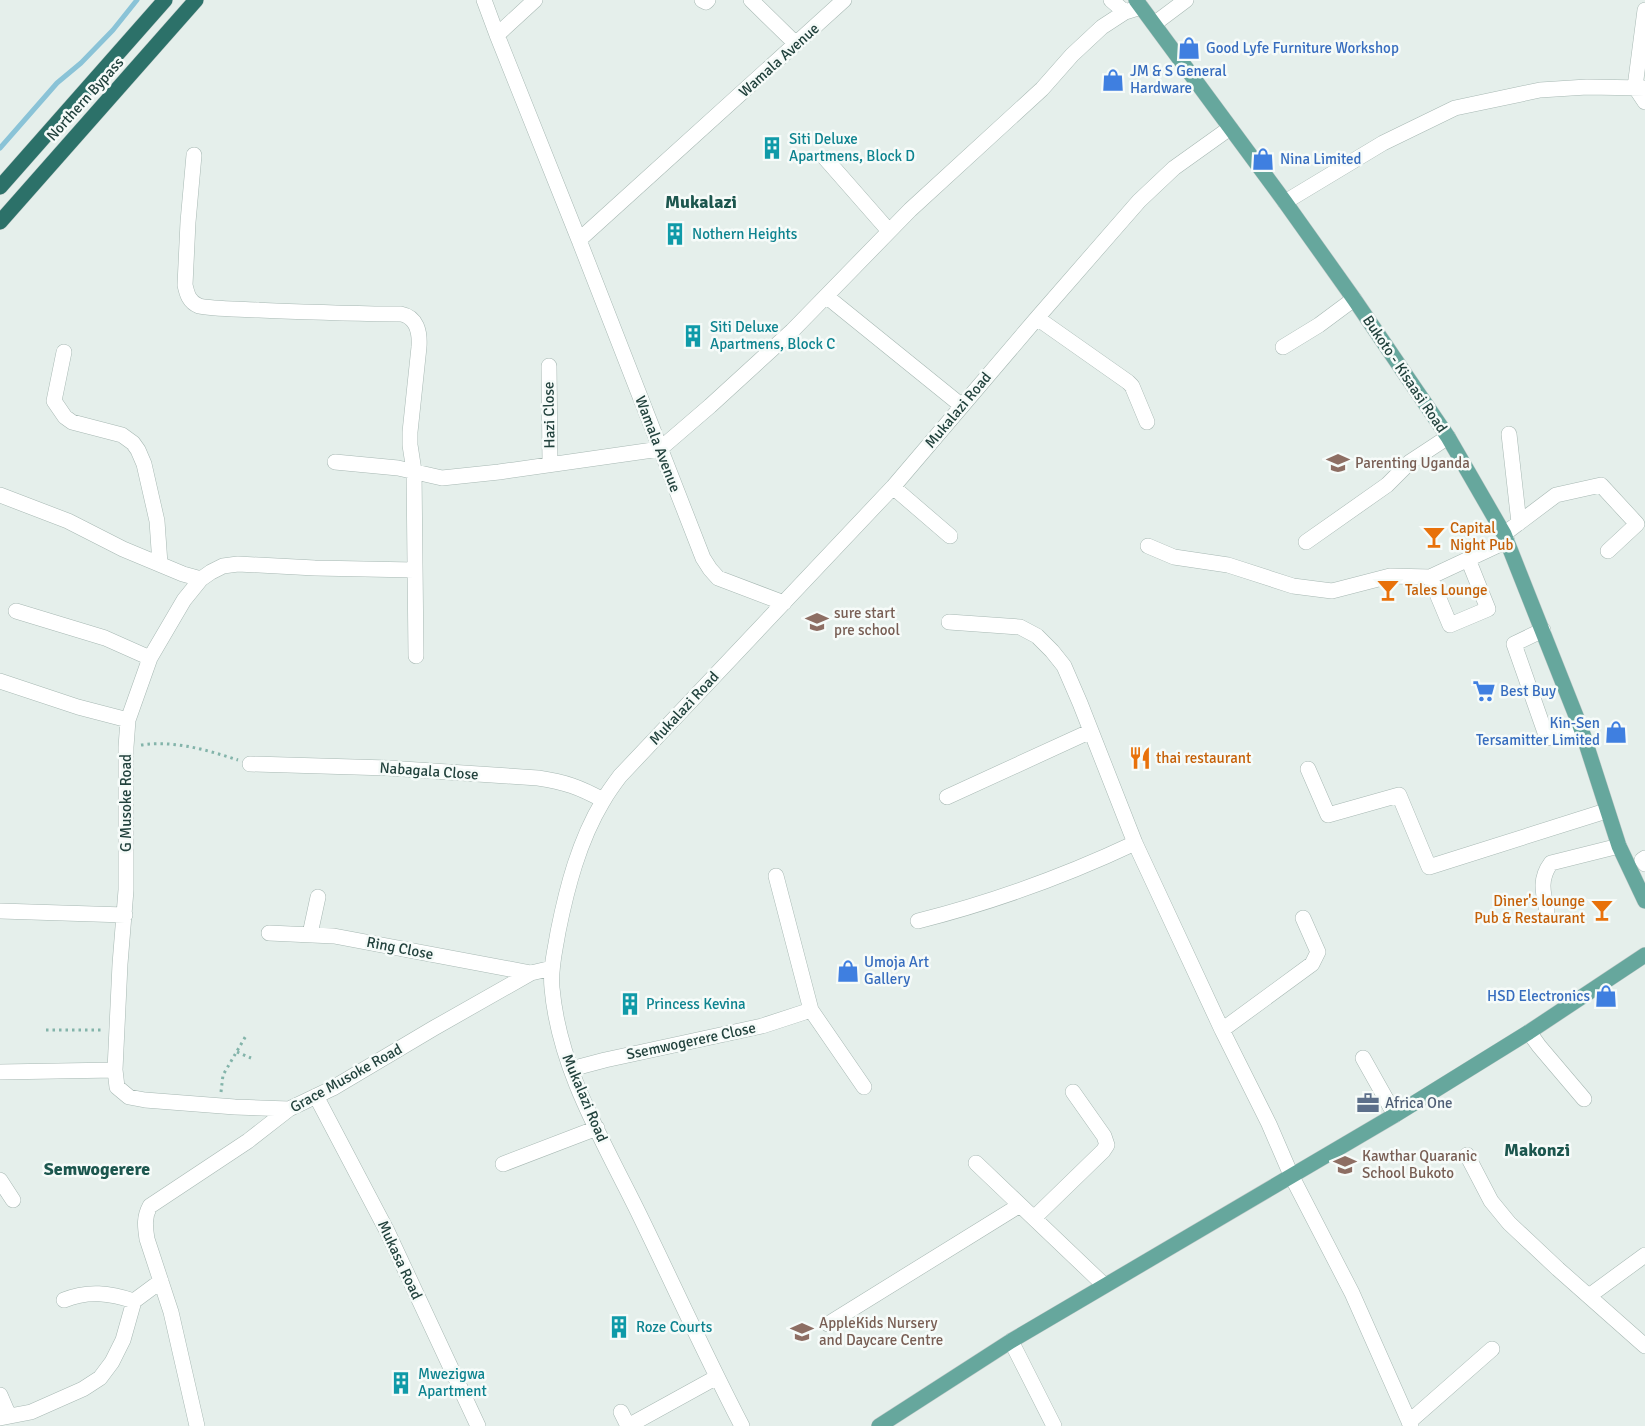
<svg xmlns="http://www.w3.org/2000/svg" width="1645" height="1426" viewBox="0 0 1645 1426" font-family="Signika,sans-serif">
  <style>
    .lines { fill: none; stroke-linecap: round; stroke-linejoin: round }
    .stream { stroke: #8ac3d7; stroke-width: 5 }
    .minor-casing { stroke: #a7b8b3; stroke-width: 16 }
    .major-casing { stroke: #c1cac9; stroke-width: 16 }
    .highway-casing { stroke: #c1cac9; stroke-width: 16 }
    .path { stroke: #83b4aa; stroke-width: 3; stroke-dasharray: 2.5 4; stroke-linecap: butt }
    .minor { stroke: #fff; stroke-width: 15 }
    .major { stroke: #66a79d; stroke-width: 15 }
    .highway { stroke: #2c7169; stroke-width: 15 }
    .labels { text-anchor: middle; stroke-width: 5; stroke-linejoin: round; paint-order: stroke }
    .shop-label { font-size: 15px; fill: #366cbe; stroke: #f6fbf9; text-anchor: start }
    .street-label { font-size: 15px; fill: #22423d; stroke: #f6fbf9 }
    .culture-label { font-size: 15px; fill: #0d838f; stroke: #f6fbf9; text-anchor: start }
    .education-label { font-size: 15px; fill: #785e54; stroke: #f6fbf9; text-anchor: start }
    .food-label { font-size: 15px; fill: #c56008; stroke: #f6fbf9; text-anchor: start }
    .service-label { font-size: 15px; fill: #4e5e75; stroke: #f6fbf9; text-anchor: start }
    .quarter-label { font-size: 18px; font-weight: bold; fill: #1c564e; stroke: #f6fbf9 }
  </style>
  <rect width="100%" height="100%" fill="#e5efeb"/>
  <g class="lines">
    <path class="stream" d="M 0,148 L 57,83 L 81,63 L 113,30 L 137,0"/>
    <defs>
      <path id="minor" d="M 484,0 L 497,35
        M 535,0 L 497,35 L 579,240 L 703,558 L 710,569 L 718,578 L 784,603
        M 702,0 L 706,2 L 708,0
        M 751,0 L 796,44
        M 1111,0 L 1125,12
        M 1645,10 L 1635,87 L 1645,102
        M 1154,24 L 1186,0
        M 194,155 L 188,222 L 185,285 C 187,294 189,302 199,306 C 212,309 242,309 256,310 C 305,312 353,314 401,314 C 417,317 420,332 419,347 L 410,432 L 410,445 L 414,471 L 416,656
        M 825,158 L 889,231
        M 1285,202 L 1383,143 L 1455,108 L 1540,90 L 1587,87 L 1645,88
        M 579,240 L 844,0
        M 826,296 L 962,406
        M 1037,318 L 1128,382 L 1132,386 L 1147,422
        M 1283,347 L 1319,325 L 1354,299
        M 64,352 L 54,401 L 65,417 L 72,422 L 122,435 L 133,443 L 138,450 L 144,464 L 157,521 L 160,564
        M 549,366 L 550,464
        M 1509,434 L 1519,523
        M 335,462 L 398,468 L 442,478 L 499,472 L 660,449 L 710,406 L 792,331 L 910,210 L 1042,89 L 1072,55 L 1102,27 L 1125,12 L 1141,7
        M 893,487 L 950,536
        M 0,495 L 68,521 L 123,549 L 183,574 L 201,579
        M 1504,534 L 1556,495 L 1601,485 L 1637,524 L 1608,551
        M 1306,542 L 1387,485 L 1410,462 L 1448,437
        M 1148,546 L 1174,557 L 1228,565 L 1293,586 L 1332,591 L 1390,576 L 1430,577
        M 1468,559 L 1488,609 L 1450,625 L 1430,577 L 1507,541
        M 16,611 L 105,638 L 150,658
        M 949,622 L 1020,627 L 1037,636 L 1052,651 L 1064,666 L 1080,703 L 1135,843 L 1222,1030 L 1269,1124 L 1291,1175 L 1352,1293 L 1411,1426
        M 1543,630 L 1514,644 L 1547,738 L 1582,731
        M 0,681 L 78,707 L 128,720
        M 250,764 L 388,768 L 538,778 C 565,782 579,787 603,800
        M 1308,769 L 1328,815 L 1399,795 L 1429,867 L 1606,811
        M 947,797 L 1091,731
        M 1645,858 L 1642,860 L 1645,864
        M 776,876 L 811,1010 L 864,1087
        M 0,911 L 125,915
        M 1547,911 C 1543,893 1539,879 1551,863 L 1619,846
        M 918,921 C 993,902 1065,876 1135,843
        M 269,933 L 334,936 L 531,973
        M 310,934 L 318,897
        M 1222,1030 L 1312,964 L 1318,952 L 1303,918
        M 1529,1032 L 1539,1046 L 1584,1099
        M 1363,1058 L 1395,1115
        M 571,1069 L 605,1060 L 762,1026 L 811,1010
        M 0,1072 L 115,1070
        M 316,1096 L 387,1231 L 478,1426
        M 289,1109 L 235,1107 L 145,1100 L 129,1097 L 117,1087 L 115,1070 L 120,964 L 126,890 L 126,747 L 128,720 L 150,658 L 184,600 L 201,579 L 211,572 L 223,566 L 238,564 L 315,568 L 414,570
        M 1467,1155 L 1491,1201 L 1509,1223 L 1558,1269 L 1645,1346
        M 976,1163 L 1104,1285
        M 503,1164 L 597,1128
        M 0,1180 L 13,1200
        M 1034,1218 L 1103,1151 L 1107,1145 L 1104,1136 L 1073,1092
        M 1589,1296 L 1645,1255
        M 64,1300 C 88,1290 110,1293 134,1301
        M 828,1324 L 1020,1205
        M 1011,1341 L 1054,1426
        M 0,1395 L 9,1416
        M 621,1412 L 628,1426
        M 0,1418 L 31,1412 L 83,1389 L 100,1378 L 112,1362 L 123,1340 L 134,1301 L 161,1281
        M 1409,1422 L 1492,1349
        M 197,1426 L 171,1312 L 147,1239 C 145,1226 144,1217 150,1206 L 248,1141 L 289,1109 L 333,1088 L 434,1028 L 531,973 L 552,968
        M 628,1426 L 717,1377
        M 742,1426 C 706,1357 674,1286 640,1216 C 605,1144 559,1070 552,988 C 550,969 555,951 558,932 C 567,887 579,841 603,801 C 608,792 614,784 620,776 L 893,487 L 1037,318 L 1139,201 L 1174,168 L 1230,128"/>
      <path id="major" d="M 1136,0 L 1285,202 L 1354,299 L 1448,437 L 1504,534 L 1582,731 L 1619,846 L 1645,901
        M 879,1426 L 1011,1341 L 1395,1115 L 1529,1032 L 1645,955"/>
      <path id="highway" d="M 0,187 L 165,0
        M 0,222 L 196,0"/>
    </defs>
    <use href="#minor" class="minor-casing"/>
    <use href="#major" class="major-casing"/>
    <use href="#highway" class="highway-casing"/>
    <path class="path" d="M 141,745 C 174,740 207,750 238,760
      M 46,1030 L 103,1030
      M 237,1052 L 251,1058
      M 221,1092 L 223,1075 L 247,1034"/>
    <use href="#minor" class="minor"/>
    <use href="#major" class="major"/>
    <use href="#highway" class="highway"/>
  </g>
  <defs>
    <symbol id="shop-bare" viewBox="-9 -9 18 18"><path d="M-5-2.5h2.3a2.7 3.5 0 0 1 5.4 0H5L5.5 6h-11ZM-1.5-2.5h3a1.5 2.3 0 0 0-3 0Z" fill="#3f7fe0" stroke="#f6fbf9" stroke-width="2.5" paint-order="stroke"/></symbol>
    <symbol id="building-bare" viewBox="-9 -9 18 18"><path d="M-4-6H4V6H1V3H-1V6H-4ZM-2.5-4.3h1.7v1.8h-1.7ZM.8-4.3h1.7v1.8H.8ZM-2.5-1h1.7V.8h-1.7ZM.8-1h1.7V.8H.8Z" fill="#0f9aa8" stroke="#f6fbf9" stroke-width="2.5" paint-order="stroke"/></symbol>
    <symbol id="school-bare" viewBox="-9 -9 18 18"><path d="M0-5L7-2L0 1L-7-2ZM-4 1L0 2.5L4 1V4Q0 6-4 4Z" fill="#8d6e63" stroke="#f6fbf9" stroke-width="2.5" paint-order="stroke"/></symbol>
    <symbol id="bar-bare" viewBox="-9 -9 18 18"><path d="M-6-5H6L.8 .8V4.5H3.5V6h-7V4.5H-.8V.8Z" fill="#e8710a" stroke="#f6fbf9" stroke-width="2.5" paint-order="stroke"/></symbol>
    <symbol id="supermarket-bare" viewBox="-9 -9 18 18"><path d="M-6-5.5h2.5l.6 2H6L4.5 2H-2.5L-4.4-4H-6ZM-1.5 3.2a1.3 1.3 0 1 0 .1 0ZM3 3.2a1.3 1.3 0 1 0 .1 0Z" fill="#3f7fe0" stroke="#f6fbf9" stroke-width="2.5" paint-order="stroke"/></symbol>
    <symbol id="restaurant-bare" viewBox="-9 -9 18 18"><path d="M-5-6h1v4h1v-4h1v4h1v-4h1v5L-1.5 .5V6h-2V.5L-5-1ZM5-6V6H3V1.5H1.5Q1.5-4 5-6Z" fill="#e8710a" stroke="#f6fbf9" stroke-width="2.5" paint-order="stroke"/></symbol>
    <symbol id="office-bare" viewBox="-9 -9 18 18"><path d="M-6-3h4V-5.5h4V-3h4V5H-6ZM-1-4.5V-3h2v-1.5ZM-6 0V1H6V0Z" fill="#5c6f8a" stroke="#f6fbf9" stroke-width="2.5" paint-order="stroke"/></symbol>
  </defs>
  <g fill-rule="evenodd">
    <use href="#shop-bare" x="1173" y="32" width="32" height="32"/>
    <use href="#shop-bare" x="1097" y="64" width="32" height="32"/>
    <use href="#building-bare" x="756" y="132" width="32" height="32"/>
    <use href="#shop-bare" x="1247" y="143" width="32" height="32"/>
    <use href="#building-bare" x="659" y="218" width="32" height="32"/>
    <use href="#building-bare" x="677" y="320" width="32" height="32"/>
    <use href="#school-bare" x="1322" y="447" width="32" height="32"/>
    <use href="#bar-bare" x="1418" y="521" width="32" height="32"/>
    <use href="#bar-bare" x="1372" y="574" width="32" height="32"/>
    <use href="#school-bare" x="801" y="606" width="32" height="32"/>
    <use href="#supermarket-bare" x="1468" y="675" width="32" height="32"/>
    <use href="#shop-bare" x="1600" y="716" width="32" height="32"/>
    <use href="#restaurant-bare" x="1124" y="742" width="32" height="32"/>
    <use href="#bar-bare" x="1586" y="894" width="32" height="32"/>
    <use href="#shop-bare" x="832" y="955" width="32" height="32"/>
    <use href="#shop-bare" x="1590" y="980" width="32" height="32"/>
    <use href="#building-bare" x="614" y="988" width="32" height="32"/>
    <use href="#office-bare" x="1352" y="1087" width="32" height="32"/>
    <use href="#school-bare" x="1329" y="1149" width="32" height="32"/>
    <use href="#building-bare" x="603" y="1311" width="32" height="32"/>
    <use href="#school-bare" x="786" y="1316" width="32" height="32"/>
    <use href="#building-bare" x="385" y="1367" width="32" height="32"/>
  </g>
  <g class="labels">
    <g class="shop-label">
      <text x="1206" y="53">Good Lyfe Furniture Workshop</text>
      <text x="1130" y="76">JM &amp; S General<tspan x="1130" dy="17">Hardware</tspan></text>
      <text x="1280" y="164">Nina Limited</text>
      <text x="1500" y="696">Best Buy</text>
      <text x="1600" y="728" text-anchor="end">Kin-Sen<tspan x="1600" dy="17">Tersamitter Limited</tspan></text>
      <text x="864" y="967">Umoja Art<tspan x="864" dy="17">Gallery</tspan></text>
      <text x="1590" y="1001" text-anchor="end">HSD Electronics</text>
    </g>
    <g class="street-label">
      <text transform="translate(779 60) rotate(-42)" y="5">Wamala Avenue</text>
      <text transform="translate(85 99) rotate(-48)" y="5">Northern Bypass</text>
      <text transform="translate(1405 374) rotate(56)" y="5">Bukoto - Kisaasi Road</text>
      <text transform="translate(958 410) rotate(-50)" y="5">Mukalazi Road</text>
      <text transform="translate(549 415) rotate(-91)" y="5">Hazi Close</text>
      <text transform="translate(658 444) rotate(69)" y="5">Wamala Avenue</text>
      <text transform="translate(684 708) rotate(-47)" y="5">Mukalazi Road</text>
      <text transform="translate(429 771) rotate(4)" y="5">Nabagala Close</text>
      <text transform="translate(126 803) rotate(-90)" y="5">G Musoke Road</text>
      <text transform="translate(400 948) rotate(11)" y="5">Ring Close</text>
      <text transform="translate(691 1041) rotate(-12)" y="5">Ssemwogerere Close</text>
      <text transform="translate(346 1078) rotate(-29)" y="5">Grace Musoke Road</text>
      <text transform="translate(585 1098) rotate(67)" y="5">Mukalazi Road</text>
      <text transform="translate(400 1260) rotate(65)" y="5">Mukasa Road</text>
    </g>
    <g class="culture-label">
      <text x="789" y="144">Siti Deluxe<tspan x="789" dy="17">Apartmens, Block D</tspan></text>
      <text x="692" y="239">Nothern Heights</text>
      <text x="710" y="332">Siti Deluxe<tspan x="710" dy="17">Apartmens, Block C</tspan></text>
      <text x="646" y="1009">Princess Kevina</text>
      <text x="636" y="1332">Roze Courts</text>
      <text x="418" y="1379">Mwezigwa<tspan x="418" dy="17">Apartment</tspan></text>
    </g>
    <g class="education-label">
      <text x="1355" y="468">Parenting Uganda</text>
      <text x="834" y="618">sure start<tspan x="834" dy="17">pre school</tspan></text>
      <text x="1362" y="1161">Kawthar Quaranic<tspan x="1362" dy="17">School Bukoto</tspan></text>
      <text x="819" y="1328">AppleKids Nursery<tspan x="819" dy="17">and Daycare Centre</tspan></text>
    </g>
    <g class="food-label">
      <text x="1450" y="533">Capital<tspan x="1450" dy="17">Night Pub</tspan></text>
      <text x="1405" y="595">Tales Lounge</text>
      <text x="1156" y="763">thai restaurant</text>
      <text x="1585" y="906" text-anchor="end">Diner's lounge<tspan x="1585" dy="17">Pub &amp; Restaurant</tspan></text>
    </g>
    <g class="service-label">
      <text x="1385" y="1108">Africa One</text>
    </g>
    <g class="quarter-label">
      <text x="701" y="208">Mukalazi</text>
      <text x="1537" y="1156">Makonzi</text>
      <text x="97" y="1175">Semwogerere</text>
    </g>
  </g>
</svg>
